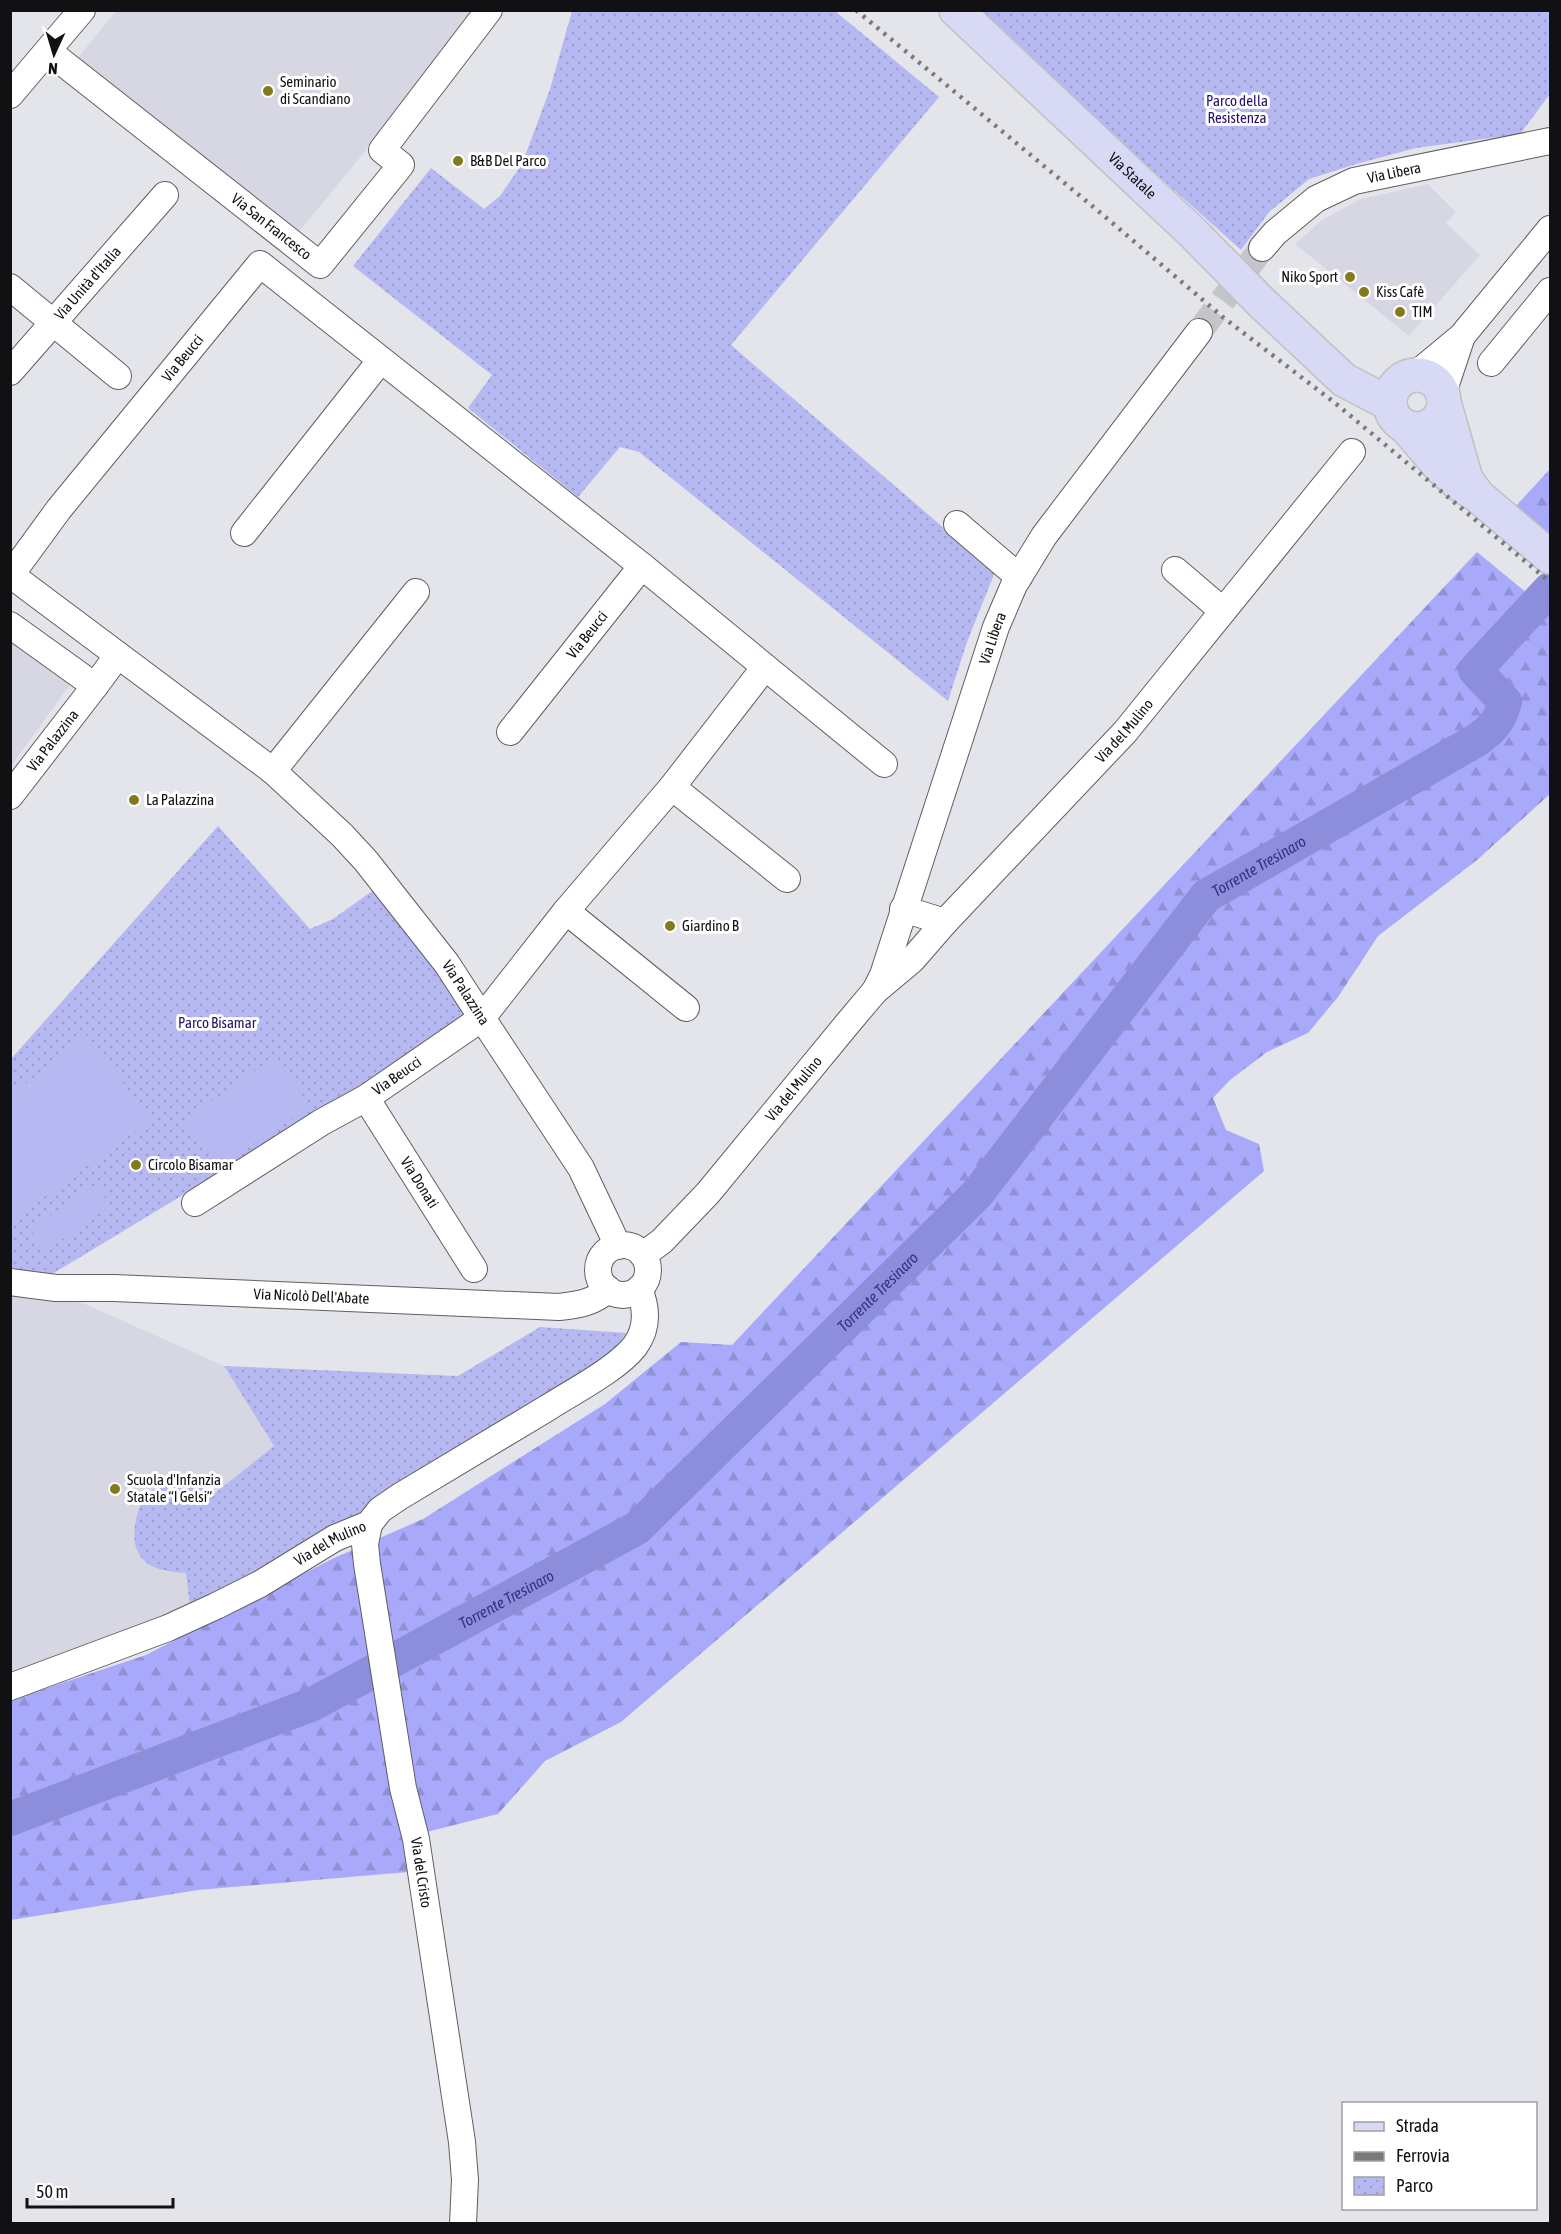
<svg xmlns="http://www.w3.org/2000/svg" width="1561" height="2234" viewBox="0 0 1561 2234" font-family="'Asap Condensed',sans-serif">
  <style>
    .built { fill: #d6d7e3 }
    .forest { fill: url(#forest-firs) }
    .park { fill: url(#park-dots) }
    .pitch { fill: #b6b8f1 }
    .lines { fill: none; stroke-linecap: round; stroke-linejoin: round }
    .river { stroke: #8c8ddb; stroke-width: 34 }
    .minor-tunnel { stroke: #c4c5ca; stroke-width: 26; stroke-dasharray: 26 13; stroke-linecap: butt }
    .minor-casing { stroke: #5f5f63; stroke-width: 28 }
    .major-casing { stroke: #c1c1c2; stroke-width: 36 }
    .minor { stroke: #fff; stroke-width: 26 }
    .major { stroke: #d8d9f5; stroke-width: 33 }
    .rail { stroke: #7a7a7e; stroke-width: 4.5; stroke-dasharray: 3 6; stroke-linecap: butt }
    .poi-dot { fill: #83791d; stroke: #fff; stroke-width: 2 }
    .labels { text-anchor: middle; stroke-width: 6; stroke-linejoin: round; paint-order: stroke }
    .poi-label { font-size: 15px; fill: #111113; stroke: #fff; text-anchor: start }
    .park-label { font-size: 15px; fill: #26116d; stroke: #fff }
    .street-label { font-size: 15px; fill: #111113; stroke: #fff }
    .water-label { font-size: 16px; font-style: italic; fill: #392d88; stroke: #fff }
  </style>
  <defs>
    <pattern id="forest-firs" width="22" height="20" patternUnits="userSpaceOnUse" patternTransform="scale(1.5)"><rect width="22" height="20" fill="#a8a9fa"/><path d="M5 1l3.5 6h-7zM16 11l3.5 6h-7z" fill="#9090d5"/></pattern>
    <pattern id="park-dots" width="8" height="8" patternUnits="userSpaceOnUse" patternTransform="scale(1.5)"><rect width="8" height="8" fill="#b6b8f1"/><path d="M2 2h.1M6 6h.1" fill="none" stroke="#9b9dce" stroke-width="1.8" stroke-linecap="round"/></pattern>
  </defs>
  <rect width="100%" height="100%" fill="#e4e5ea"/>
  <path class="built" d="M 116,11 L 480,11 L 298,233 L 77,59 Z
    M 1428,184 L 1456,212 L 1446,223 L 1480,255 L 1409,336 L 1295,244 L 1322,220 L 1361,199 Z
    M 11,629 L 77,675 L 11,766 Z
    M 10,1287 L 85,1304 L 224,1366 L 274,1446 L 214,1495 L 199,1486 L 183,1481 L 168,1483 L 148,1492 L 163,1571 L 187,1573 L 190,1607 L 12,1673 L 10,1671 Z"/>
  <path class="forest" d="M 1550,469 L 1550,535 L 1516,506 Z
    M 1477,552 L 1550,612 L 1550,794 L 1477,860 L 1378,936 L 1338,997 L 1308,1033 L 1267,1052 L 1230,1080 L 1213,1098 L 1226,1130 L 1259,1144 L 1264,1171 L 621,1722 L 545,1761 L 498,1814 L 407,1837 L 408,1872 L 198,1890 L 11,1920 L 11,1700 L 146,1655 L 334,1558 L 423,1519 L 605,1404 L 681,1342 L 732,1345 Z"/>
  <path class="park" d="M 572,11 L 835,11 L 939,97 L 731,345 L 995,572 L 967,642 L 948,701 L 639,452 L 620,447 L 578,497 L 468,408 L 492,375 L 353,266 L 431,168 L 484,209 L 500,196 L 522,164 L 550,89 Z
    M 974,11 L 1550,11 L 1550,94 L 1520,134 L 1416,148 L 1356,164 L 1309,179 L 1269,212 L 1241,250 Z
    M 218,826 L 310,929 L 333,919 L 379,886 L 477,1017 L 49,1276 L 11,1268 L 11,1059 Z
    M 540,1327 L 627,1333 L 610,1353 L 369,1504 L 360,1520 L 190,1607 L 186,1573 C 170,1572 146,1570 138,1552 C 133,1543 134,1529 136,1520 C 145,1476 181,1475 214,1494 L 274,1446 L 224,1366 L 458,1376 Z"/>
  <path class="pitch" d="M 86,1034 L 151,1120 L 11,1221 L 11,1096 Z
    M 276,1056 L 310,1107 L 220,1167 L 184,1121 Z
    M 96,1184 L 111,1206 L 45,1251 L 30,1229 Z"/>
  <g class="lines">
    <path class="river" id="s1" d="M 10,1819 L 313,1704 L 637,1528 L 977,1194 L 1206,896 L 1477,740 C 1492,729 1500,721 1505,702 L 1475,670 L 1550,589"/>
    <path class="minor-tunnel" d="M 1199,332 L 1262,248"/>
    <defs>
      <g id="minor">
        <path id="s2" d="M 48,51 L 320,265 L 401,165 L 382,150 L 489,10"/>
        <path d="M 10,95 L 82,10"/>
        <path id="s3" d="M 1262,248 L 1275,233 L 1316,199 L 1354,181 L 1550,141"/>
        <path d="M 10,287 L 118,376"/>
        <path d="M 1491,363 L 1550,291"/>
        <path id="s4" d="M 10,372 L 165,195"/>
        <path d="M 1415,375 L 1462,336 L 1550,229"/>
        <path d="M 1443,393 L 1461,339"/>
        <path d="M 957,524 L 1019,577"/>
        <path d="M 244,533 L 380,361"/>
        <path d="M 1175,570 L 1223,611"/>
        <path id="s5" d="M 11,575 L 273,771 L 342,835 L 366,861 L 447,964 L 482,1018 L 581,1168 L 618,1246"/>
        <path id="s6" d="M 10,576 L 59,509 L 260,264 L 642,566 L 765,667 L 672,787 L 566,911 L 482,1018 L 366,1098 L 322,1122 L 195,1203"/>
        <path d="M 10,625 L 95,686 L 118,655"/>
        <path d="M 765,667 L 884,764"/>
        <path id="s7" d="M 510,732 L 642,566"/>
        <path d="M 273,771 L 416,592"/>
        <path d="M 672,787 L 787,879"/>
        <path id="s8" d="M 10,796 L 95,686"/>
        <path d="M 566,911 L 686,1008"/>
        <path id="s9" d="M 945,922 L 1125,732 L 1352,452"/>
        <path id="s10" d="M 875,991 L 883,975 L 996,627 L 1014,585 L 1044,536 L 1199,332"/>
        <path id="s11" d="M 366,1098 L 474,1269"/>
        <circle cx="623" cy="1270" r="25"/>
        <path id="s12" d="M 643,1255 L 662,1241 L 708,1193 L 848,1023 L 875,991 L 912,960 L 945,922 L 903,909"/>
        <path id="s13" d="M 10,1282 L 56,1288 L 114,1288 L 559,1307 C 577,1305 594,1303 608,1289"/>
        <path id="s14" d="M 369,1524 L 365,1544 L 367,1564 L 403,1788 L 416,1839 L 462,2142 L 465,2180 L 463,2224"/>
        <path id="s15" d="M 10,1687 L 168,1628 L 216,1606 L 260,1584 L 335,1538 L 369,1524 L 380,1510 L 399,1497 C 449,1467 499,1437 549,1407 C 574,1391 617,1369 635,1346 C 648,1328 647,1308 639,1289"/>
      </g>
      <g id="major">
        <path id="s16" d="M 956,10 L 1193,233 L 1263,304 L 1344,380 L 1390,404"/>
        <circle cx="1417" cy="402" r="27"/>
        <path d="M 1444,402 L 1466,479 L 1476,493"/>
        <path d="M 1405,426 L 1441,468 L 1460,485 L 1477,495 L 1550,557"/>
      </g>
    </defs>
    <use href="#minor" class="minor-casing"/>
    <use href="#major" class="major-casing"/>
    <use href="#minor" class="minor"/>
    <use href="#major" class="major"/>
    <path class="rail" d="M 856,10 L 1103,215 L 1224,318 L 1335,403 L 1550,582"/>
  </g>
  <g class="poi-dot">
    <circle cx="268" cy="91" r="6"/>
    <circle cx="458" cy="161" r="6"/>
    <circle cx="1350" cy="277" r="6"/>
    <circle cx="1364" cy="292" r="6"/>
    <circle cx="1400" cy="312" r="6"/>
    <circle cx="134" cy="800" r="6"/>
    <circle cx="670" cy="926" r="6"/>
    <circle cx="136" cy="1165" r="6"/>
    <circle cx="115" cy="1489" r="6"/>
  </g>
  <g class="labels">
    <g class="poi-label">
      <text x="280" y="87">Seminario<tspan x="280" dy="17">di Scandiano</tspan></text>
      <text x="470" y="166">B&amp;B Del Parco</text>
      <text x="1338" y="282" text-anchor="end">Niko Sport</text>
      <text x="1376" y="297">Kiss Cafè</text>
      <text x="1412" y="317">TIM</text>
      <text x="146" y="805">La Palazzina</text>
      <text x="682" y="931">Giardino B</text>
      <text x="148" y="1170">Circolo Bisamar</text>
      <text x="127" y="1485">Scuola d'Infanzia<tspan x="127" dy="17">Statale “I Gelsi”</tspan></text>
    </g>
    <g class="park-label">
      <text x="1237" y="106">Parco della<tspan x="1237" dy="17">Resistenza</tspan></text>
      <text x="217" y="1028">Parco Bisamar</text>
    </g>
    <g class="street-label">
      <text dy="5" stroke="none"><textPath href="#s3" startOffset="156">Via Libera</textPath></text>
      <text dy="5" stroke="none"><textPath href="#s16" startOffset="242">Via Statale</textPath></text>
      <text dy="5" stroke="none"><textPath href="#s2" startOffset="284">Via San Francesco</textPath></text>
      <text dy="5" stroke="none"><textPath href="#s4" startOffset="118">Via Unità d'Italia</textPath></text>
      <text dy="5" stroke="none"><textPath href="#s6" startOffset="278">Via Beucci</textPath></text>
      <text dy="5" stroke="none"><textPath href="#s7" startOffset="124">Via Beucci</textPath></text>
      <text dy="5" stroke="none"><textPath href="#s10" startOffset="372">Via Libera</textPath></text>
      <text dy="5" stroke="none"><textPath href="#s9" startOffset="262">Via del Mulino</textPath></text>
      <text dy="5" stroke="none"><textPath href="#s8" startOffset="70">Via Palazzina</textPath></text>
      <text dy="5" stroke="none"><textPath href="#s5" startOffset="622">Via Palazzina</textPath></text>
      <text transform="translate(397 1076) rotate(-35)" y="5">Via Beucci</text>
      <text dy="5" stroke="none"><textPath href="#s12" startOffset="225">Via del Mulino</textPath></text>
      <text dy="5" stroke="none"><textPath href="#s11" startOffset="100">Via Donati</textPath></text>
      <text dy="5" stroke="none"><textPath href="#s13" startOffset="302">Via Nicolò Dell'Abate</textPath></text>
      <text dy="5" stroke="none"><textPath href="#s15" startOffset="352">Via del Mulino</textPath></text>
      <text dy="5" stroke="none"><textPath href="#s14" startOffset="354">Via del Cristo</textPath></text>
    </g>
    <g class="water-label">
      <text dy="6" stroke="none"><textPath href="#s1" startOffset="1606">Torrente Tresinaro</textPath></text>
      <text dy="6" stroke="none"><textPath href="#s1" startOffset="1030">Torrente Tresinaro</textPath></text>
      <text dy="6" stroke="none"><textPath href="#s1" startOffset="544">Torrente Tresinaro</textPath></text>
    </g>
  </g>
  <rect width="1561" height="2234" fill="none" stroke="#111113" stroke-width="24"/>
  <rect x="1342" y="2102" width="195" height="108" fill="#ffffff" stroke="#a0a0a1" stroke-width="1.5"/>
  <rect x="1354" y="2122" width="30" height="9" fill="#d8d9f5" stroke="#a0a0a1" stroke-width="1.5"/>
  <text x="1396" y="2132" font-size="18" fill="#111113">Strada</text>
  <rect x="1354" y="2152" width="30" height="9" fill="#7a7a7e" stroke="#a0a0a1" stroke-width="1.5"/>
  <text x="1396" y="2162" font-size="18" fill="#111113">Ferrovia</text>
  <rect x="1354" y="2177" width="30" height="18" fill="url(#park-dots)" stroke="#a0a0a1" stroke-width="1.5"/>
  <text x="1396" y="2192" font-size="18" fill="#111113">Parco</text>
  <g transform="translate(54 54) rotate(184)" stroke="#ffffff" stroke-width="4.5" paint-order="stroke">
  <path d="M0-4.5L10 22L0 15L-10 22Z" fill="#111113"/>
  <text y="-9" font-size="16" font-weight="bold" text-anchor="middle" fill="#111113">N</text>
  </g>
  <path d="M27 2198v9h146v-9" fill="none" stroke="#111113" stroke-width="3"/>
  <text x="36" y="2198" font-size="18" fill="#111113" stroke="#ffffff" stroke-width="4.5" paint-order="stroke">50 m</text>
</svg>
